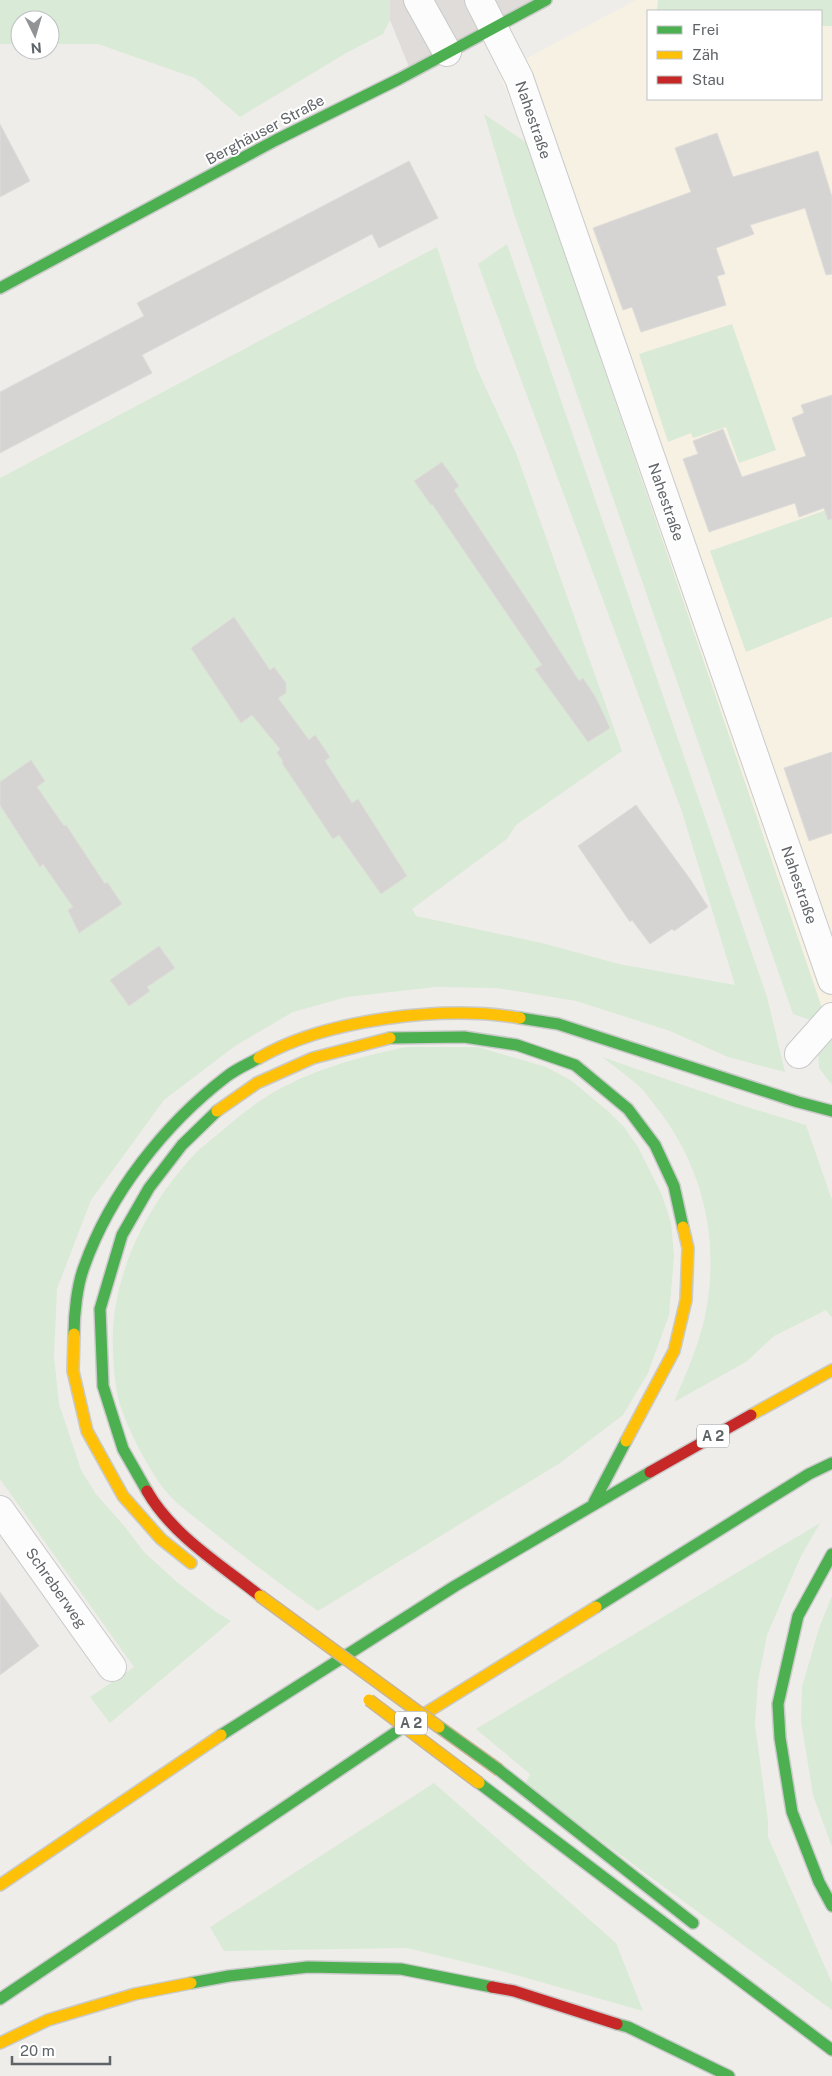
<svg xmlns="http://www.w3.org/2000/svg" width="832" height="2076" viewBox="0 0 832 2076" font-family="'Public Sans',sans-serif">
  <style>
    .commercial { fill: #f7f1e4 }
    .industrial { fill: #dfdcda }
    .green { fill: #d9ead6 }
    .building { fill: #d6d4d3; stroke: #dedcd9 }
    .lines { fill: none; stroke-linecap: round; stroke-linejoin: round }
    .street-casing { stroke: #c9caca; stroke-width: 30 }
    .fast-casing { stroke: #c9cac9; stroke-width: 14 }
    .slow-casing { stroke: #c9cac9; stroke-width: 14 }
    .jam-casing { stroke: #c9cac9; stroke-width: 14 }
    .street { stroke: #fdfcfc; stroke-width: 28 }
    .fast { stroke: #4caf50; stroke-width: 11 }
    .slow { stroke: #ffc107; stroke-width: 11 }
    .jam { stroke: #c62828; stroke-width: 11 }
    .fast-bridge-casing { stroke: #c8b496; stroke-width: 14; stroke-linecap: butt }
    .slow-bridge-casing { stroke: #c8b496; stroke-width: 14; stroke-linecap: butt }
    .fast-bridge { stroke: #4caf50; stroke-width: 11 }
    .slow-bridge { stroke: #ffc107; stroke-width: 11 }
    .labels { text-anchor: middle; stroke-width: 4; stroke-linejoin: round; paint-order: stroke }
    .shield { fill: #fff; stroke: #8f9295; stroke-width: 1 }
    .shield-label { font-size: 14px; font-weight: bold; fill: #5f6468 }
    .street-label { font-size: 15px; fill: #5f6468; stroke: #fff }
  </style>
  <rect width="100%" height="100%" fill="#efedea"/>
  <path class="commercial" d="M 636,0 L 658,0 L 657,11 L 648,11 L 648,99 L 821,99 L 821,26 L 832,26 L 832,1023 L 824,1014 L 527,143 L 499,73 Z"/>
  <path class="industrial" d="M 390,0 L 547,0 L 411,72 L 390,20 Z"/>
  <path class="green" d="M 0,0 L 390,0 L 390,20 L 383,34 L 348,52 L 240,117 L 195,78 L 98,44 L 50,44 L 50,20 L 20,20 L 20,44 L 0,44 Z
    M 658,0 L 832,0 L 832,26 L 821,26 L 821,11 L 657,11 Z
    M 484,114 L 527,143 L 824,1014 L 816,1022 L 793,1014 L 514,214 Z
    M 507,244 L 767,997 L 785,1072 L 728,1057 L 670,1031 L 576,1001 L 497,988 L 436,987 L 347,997 L 293,1012 L 235,1046 L 164,1100 L 91,1200 L 57,1289 L 54,1356 L 59,1404 L 81,1470 L 96,1494 L 125,1527 L 144,1552 L 178,1583 L 216,1612 L 231,1621 L 110,1723 L 90,1697 L 134,1667 L 0,1479 L 0,478 L 437,247 L 477,369 L 516,453 L 622,751 L 516,825 L 507,839 L 412,909 L 416,916 L 542,943 L 619,964 L 735,985 L 682,812 L 478,264 Z
    M 732,324 L 776,450 L 739,463 L 726,427 L 693,438 L 691,433 L 668,442 L 639,354 Z
    M 832,508 L 832,617 L 746,652 L 710,551 Z
    M 832,1024 L 832,1085 L 819,1068 L 818,1050 Z
    M 406,1047 L 478,1047 L 546,1067 L 572,1081 L 609,1112 L 624,1127 L 638,1147 L 662,1195 L 671,1223 L 674,1256 L 669,1315 L 648,1373 L 623,1415 L 560,1463 L 318,1611 C 280,1584 244,1557 208,1528 C 190,1513 171,1501 158,1481 C 143,1458 129,1431 120,1405 C 115,1388 114,1370 113,1353 C 109,1280 144,1209 193,1156 C 202,1146 214,1138 224,1129 C 238,1117 253,1105 269,1095 C 311,1070 358,1057 406,1047 Z
    M 602,1057 L 744,1106 L 806,1125 L 832,1200 L 832,1316 L 831,1317 L 826,1310 L 774,1336 L 746,1362 L 674,1402 C 687,1371 702,1339 707,1305 C 719,1235 701,1164 657,1108 C 651,1101 645,1091 638,1085 C 626,1075 614,1066 602,1057 Z
    M 820,1523 L 800,1558 L 767,1635 L 758,1681 L 755,1724 L 768,1821 L 768,1837 L 832,1983 L 832,2010 L 525,1785 L 530,1774 L 476,1729 Z
    M 832,1596 L 832,1847 L 813,1795 L 801,1721 L 802,1687 L 819,1628 Z
    M 434,1783 L 616,1943 L 643,2011 L 498,1970 L 407,1948 L 224,1951 L 210,1927 Z"/>
  <path class="building" d="M 0,124 L 30,181 L 0,197 Z
    M 717,133 L 733,177 L 818,151 L 832,197 L 832,274 L 826,275 L 805,208 L 750,225 L 754,234 L 716,248 L 725,274 L 717,276 L 726,305 L 641,332 L 632,307 L 623,310 L 593,228 L 691,192 L 675,148 Z
    M 409,161 L 438,218 L 379,248 L 372,234 L 142,355 L 152,373 L 0,453 L 0,392 L 144,316 L 137,303 Z
    M 832,395 L 832,519 L 828,520 L 824,508 L 799,517 L 795,503 L 709,532 L 683,459 L 698,454 L 693,441 L 723,429 L 742,477 L 806,456 L 792,418 L 804,413 L 801,405 Z
    M 442,462 L 459,486 L 454,490 L 533,609 L 579,681 L 583,678 L 596,698 L 610,728 L 588,742 L 535,669 L 542,665 L 432,504 L 431,505 L 414,481 Z
    M 234,617 L 270,670 L 274,667 L 286,683 L 286,693 L 278,698 L 309,740 L 315,735 L 330,757 L 325,761 L 352,803 L 358,799 L 407,876 L 381,894 L 339,835 L 333,839 L 282,763 L 283,761 L 277,753 L 280,749 L 252,715 L 241,723 L 191,648 Z
    M 832,752 L 832,833 L 809,841 L 784,768 Z
    M 31,760 L 45,781 L 37,787 L 64,826 L 66,825 L 105,884 L 107,882 L 122,904 L 79,933 L 68,910 L 73,907 L 43,864 L 40,867 L 0,805 L 0,782 Z
    M 636,805 L 690,879 L 708,907 L 674,931 L 672,929 L 650,944 L 632,920 L 630,922 L 578,846 Z
    M 159,946 L 175,968 L 147,987 L 150,991 L 129,1006 L 110,980 Z
    M 0,1592 L 39,1646 L 0,1675 Z"/>
  <g class="lines">
    <defs>
      <path id="street" d="M 418,0 L 447,52
        M 479,0 L 519,78 L 832,980
        M 799,1054 L 832,1017
        M 0,1510 L 112,1667"/>
      <path id="fast" d="M 0,288 L 276,140 L 399,79 L 546,0
        M 520,1018 L 558,1024 L 798,1102 L 832,1111
        M 390,1038 L 464,1037 L 517,1045 L 575,1065 L 628,1109 L 655,1145 L 674,1186 L 683,1227
        M 74,1334 C 74,1315 77,1285 84,1267 C 110,1193 165,1124 226,1077 C 236,1069 248,1064 259,1058
        M 147,1491 L 123,1449 L 103,1386 L 100,1309 L 122,1235 L 149,1188 L 182,1145 L 217,1111
        M 594,1502 L 626,1441
        M 832,1554 L 798,1616 L 778,1704 L 780,1738 L 792,1812 L 819,1882 L 832,1906
        M 596,1607 L 809,1474 L 832,1463
        M 221,1735 L 455,1586 L 650,1472
        M 499,1770 L 693,1923
        M 479,1783 L 832,2050
        M 191,1983 L 229,1976 L 308,1967 L 401,1969 L 492,1987
        M 0,1999 L 408,1724
        M 617,2024 L 628,2027 L 729,2076"/>
      <path id="slow" d="M 259,1058 C 326,1019 444,1005 520,1018
        M 217,1111 L 257,1083 L 313,1058 L 390,1038
        M 74,1334 L 73,1371 L 87,1431 L 123,1496 L 161,1539 L 191,1563
        M 751,1415 L 832,1370
        M 626,1441 L 674,1351 L 686,1300 L 688,1248 L 683,1227
        M 408,1724 L 596,1607
        M 0,1885 L 221,1735
        M 0,2043 L 48,2020 L 135,1994 L 191,1983"/>
      <path id="jam" d="M 650,1472 L 751,1415
        M 147,1491 C 172,1535 221,1565 260,1596
        M 492,1987 L 514,1991 L 617,2024"/>
    </defs>
    <use href="#street" class="street-casing"/>
    <use href="#fast" class="fast-casing"/>
    <use href="#slow" class="slow-casing"/>
    <use href="#jam" class="jam-casing"/>
    <use href="#street" class="street"/>
    <use href="#fast" class="fast"/>
    <use href="#slow" class="slow"/>
    <use href="#jam" class="jam"/>
    <defs>
      <path id="fast-bridge" d="M 439,1727 L 499,1770"/>
      <path id="slow-bridge" d="M 260,1596 L 439,1727
        M 369,1700 L 479,1783"/>
    </defs>
    <use href="#fast-bridge" class="fast-bridge-casing"/>
    <use href="#slow-bridge" class="slow-bridge-casing"/>
    <use href="#fast-bridge" class="fast-bridge"/>
    <use href="#slow-bridge" class="slow-bridge"/>
  </g>
  <g class="labels">
    <g class="shield">
      <rect x="697" y="1424.5" width="32" height="23" rx="4"/>
      <rect x="395" y="1711.5" width="32" height="23" rx="4"/>
    </g>
    <g class="shield-label">
      <text x="713" y="1441">A 2</text>
      <text x="411" y="1728">A 2</text>
    </g>
    <g class="street-label">
      <text transform="translate(533 120) rotate(71)" y="5">Nahestraße</text>
      <text transform="translate(265 130) rotate(-28)" y="5">Berghäuser Straße</text>
      <text transform="translate(666 502) rotate(71)" y="5">Nahestraße</text>
      <text transform="translate(799 885) rotate(71)" y="5">Nahestraße</text>
      <text transform="translate(56 1588) rotate(55)" y="5">Schreberweg</text>
    </g>
  </g>
  <rect x="647" y="10" width="175" height="90" fill="#ffffff" stroke="#bfc1c3"/>
  <rect x="657" y="26" width="25" height="8" fill="#4caf50" stroke="#bfc1c3"/>
  <text x="692" y="35" font-size="15" fill="#5f6468">Frei</text>
  <rect x="657" y="51" width="25" height="8" fill="#ffc107" stroke="#bfc1c3"/>
  <text x="692" y="60" font-size="15" fill="#5f6468">Zäh</text>
  <rect x="657" y="76" width="25" height="8" fill="#c62828" stroke="#bfc1c3"/>
  <text x="692" y="85" font-size="15" fill="#5f6468">Stau</text>
  <g transform="translate(35 35) rotate(175)"><circle r="24" fill="#ffffff" stroke="#bfc1c3"/>
  <path d="M0-4L9 19L0 12L-9 19Z" fill="#919496"/>
  <text y="-8" font-size="14" font-weight="bold" text-anchor="middle" fill="#5f6468">N</text>
  </g>
  <path d="M12 2056v8h98v-8" fill="none" stroke="#5f6468" stroke-width="2.5"/>
  <text x="20" y="2056" font-size="15" fill="#5f6468" stroke="#ffffff" stroke-width="4" paint-order="stroke">20 m</text>
</svg>
